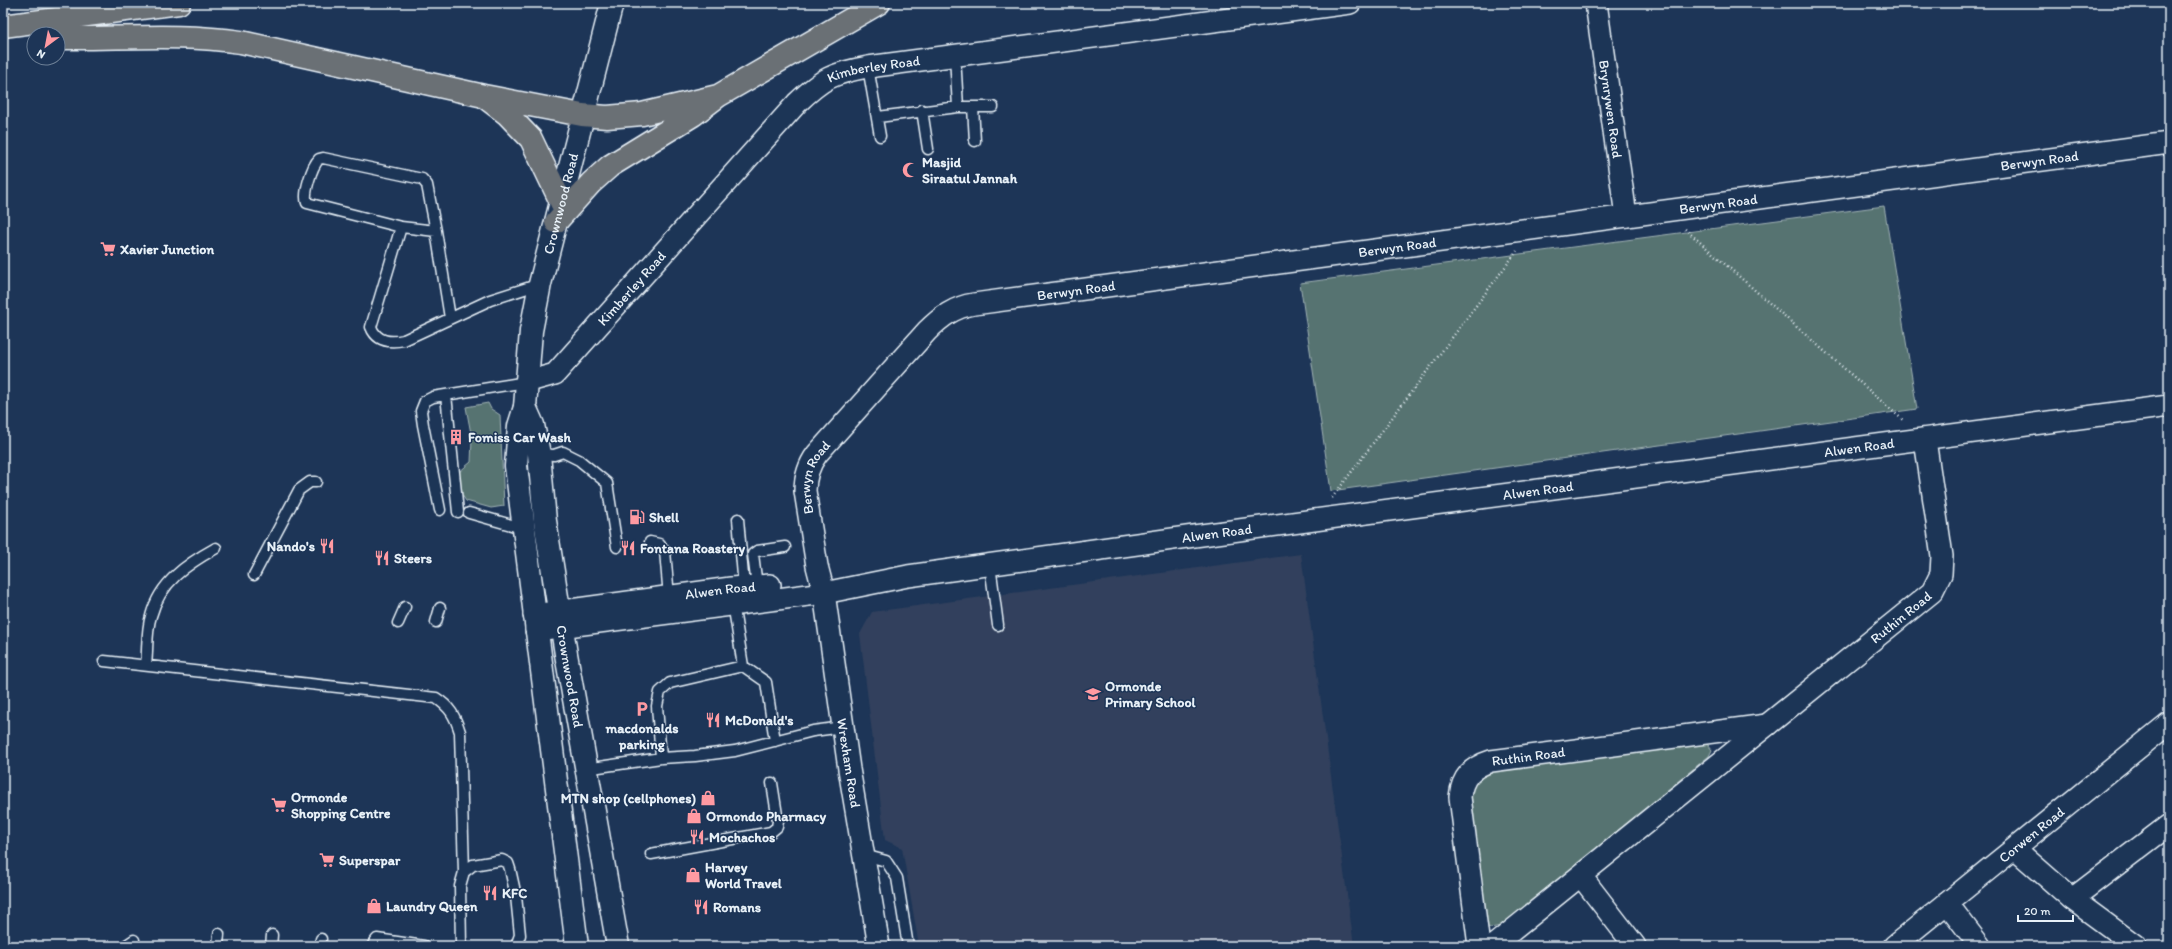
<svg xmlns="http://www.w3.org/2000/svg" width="2172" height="949" viewBox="0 0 2172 949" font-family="Itim,sans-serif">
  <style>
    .built { fill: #31415d }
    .green { fill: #577371; stroke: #a0b2b4 }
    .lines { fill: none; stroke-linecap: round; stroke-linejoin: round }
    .lane-casing { stroke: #e8f1f8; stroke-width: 13 }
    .street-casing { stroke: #e8f1f8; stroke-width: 24 }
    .secondary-casing { stroke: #e8f1f8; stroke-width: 25 }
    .highway-casing { stroke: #e8f1f8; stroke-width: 25 }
    .path { stroke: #e8f1f8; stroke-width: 2.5; stroke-dasharray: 1 3; stroke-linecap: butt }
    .lane { stroke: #1d3557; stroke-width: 10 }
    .street { stroke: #1d3557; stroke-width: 21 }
    .secondary { stroke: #1d3557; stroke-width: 22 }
    .highway { stroke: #6b6f75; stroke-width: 22 }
    .labels { text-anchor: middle; stroke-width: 3; stroke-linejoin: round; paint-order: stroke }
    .street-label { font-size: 14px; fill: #e8f1f8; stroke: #1d3557 }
    .poi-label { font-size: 14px; font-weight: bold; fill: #e8f1f8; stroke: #1d3557; text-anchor: start }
  </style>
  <rect width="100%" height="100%" fill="#1d3557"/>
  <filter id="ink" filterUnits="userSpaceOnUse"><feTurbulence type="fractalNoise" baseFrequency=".025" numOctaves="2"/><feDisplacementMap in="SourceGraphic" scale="8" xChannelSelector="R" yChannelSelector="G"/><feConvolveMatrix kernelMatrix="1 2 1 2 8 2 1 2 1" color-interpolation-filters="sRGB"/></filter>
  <g filter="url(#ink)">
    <path class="built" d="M 1301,554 L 1354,946 L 919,946 L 902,848 L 885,840 L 860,634 L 872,612 Z"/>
    <path class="green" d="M 1884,206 L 1917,409 L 1331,491 L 1300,283 Z
      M 488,403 L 491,409 L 500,415 L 504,506 L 491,508 L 466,501 L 462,495 L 459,472 L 471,462 L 472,439 L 466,407 Z
      M 1702,743 L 1708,745 L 1712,750 L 1709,756 L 1501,926 L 1490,928 L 1483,925 L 1469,788 L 1489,771 Z"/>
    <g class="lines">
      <defs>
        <path id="lane" d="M 955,56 L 958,107
          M 868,67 L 880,136
          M 973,107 L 975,141
          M 922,110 L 928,149
          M 878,117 L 958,107 L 993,107
          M 401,227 L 371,327 C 377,342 390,343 404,340 L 490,300 L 540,284
          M 436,231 L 427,185 L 422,179 L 323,158 L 319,159 C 312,166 303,194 307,203 L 401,227 L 436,231 L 450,318
          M 446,395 L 458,512
          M 539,454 L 554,455 L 563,452 L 579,460 L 607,483 L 617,547
          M 440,510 L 423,425 L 421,411 L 425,401 L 433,397 L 526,382
          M 469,513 L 522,528
          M 738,519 L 744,587
          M 650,542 L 659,544 L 665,551 L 669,597
          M 990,565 L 998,625
          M 254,575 L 299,490 L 310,482 L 316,482
          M 757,586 L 753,554 L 757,551 L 785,547
          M 733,603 L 743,666 L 766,682 L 775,741
          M 436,622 L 440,608
          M 398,623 L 405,607
          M 104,661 L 436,698 C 450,707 455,716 460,732 L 464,872
          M 146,665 C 148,650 146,631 151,616 C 160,582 187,564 216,548
          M 661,758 L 657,706 L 660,692 L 670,683 L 743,666
          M 585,769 L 661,758 L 695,756 L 735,751 L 813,731 L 843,727
          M 651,854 L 771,832 L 777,827 L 778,821 L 772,783
          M 864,855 L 886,861 L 897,878 L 908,946
          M 125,946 L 134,940
          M 218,946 L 219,934
          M 271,946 L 272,935
          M 320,946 L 321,939
          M 372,946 L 377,939 L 424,946
          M 461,946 L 460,886 L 464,872 L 473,865 L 502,860 L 508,863 L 510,869 L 516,896 L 520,935 L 516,946"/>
        <g id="street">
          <path id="s1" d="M 1596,3 L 1626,216"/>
          <path id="s2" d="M 526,382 L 555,374 L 797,103 C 823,78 833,73 868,67 L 1350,3"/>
          <path id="s3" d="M 534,615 L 731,588 L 770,585"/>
          <path id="s4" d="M 536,630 L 824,593 L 908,576 L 1194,536 L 2169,406"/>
          <path d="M 2015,849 L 2072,899 L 2136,946"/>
          <path d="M 1581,876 L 1635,946"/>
          <path d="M 2072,899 L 2169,825"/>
          <path d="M 1947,903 L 1980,946"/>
          <path id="s5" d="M 879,946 L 849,769 L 824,593 L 817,566 L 805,491 C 805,477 808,466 817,454 L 927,331 C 941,317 954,307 974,304 L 2169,143"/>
          <path id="s6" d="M 1479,946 L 1460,797 C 1462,777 1472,767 1491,761 L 1767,725"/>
          <path id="s7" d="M 1493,946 L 1932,592 L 1941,574 L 1942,556 L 1925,440"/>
          <path id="s8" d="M 1894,946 L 2169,723"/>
        </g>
        <g id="secondary">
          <path id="s9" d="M 525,407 L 533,425 L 539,454 L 545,521 L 566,654 L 618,946"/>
          <path id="s10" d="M 577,946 L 516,466 L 519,426 L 525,407 L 531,331 L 540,284 L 612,3"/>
        </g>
        <path id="highway" d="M 3,26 L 179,3
          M 58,38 C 120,39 180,33 241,42 L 484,96 L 582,115 L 607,117 L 642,114 L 718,96
          M 486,98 L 507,114 L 531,139 L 561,202
          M 556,222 L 591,183 L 610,166 L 693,115 L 718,96 L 879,3"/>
      </defs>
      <use href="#lane" class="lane-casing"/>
      <use href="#street" class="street-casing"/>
      <use href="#secondary" class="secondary-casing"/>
      <use href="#highway" class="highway-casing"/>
      <path class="path" d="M 1685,229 L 1904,421
        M 1332,498 L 1517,251"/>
      <use href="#lane" class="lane"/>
      <use href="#street" class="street"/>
      <use href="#secondary" class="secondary"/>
      <use href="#highway" class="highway"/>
    </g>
  </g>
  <defs>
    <symbol id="mosque-bare" viewBox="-9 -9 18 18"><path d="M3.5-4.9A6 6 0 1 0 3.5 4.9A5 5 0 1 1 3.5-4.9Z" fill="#ff9aa2" stroke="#1d3557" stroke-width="2.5" paint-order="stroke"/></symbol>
    <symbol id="supermarket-bare" viewBox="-9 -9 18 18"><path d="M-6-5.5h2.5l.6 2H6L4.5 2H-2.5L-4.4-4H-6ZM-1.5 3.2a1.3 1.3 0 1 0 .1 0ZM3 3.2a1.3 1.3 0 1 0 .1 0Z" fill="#ff9aa2" stroke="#1d3557" stroke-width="2.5" paint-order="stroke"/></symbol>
    <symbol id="building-bare" viewBox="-9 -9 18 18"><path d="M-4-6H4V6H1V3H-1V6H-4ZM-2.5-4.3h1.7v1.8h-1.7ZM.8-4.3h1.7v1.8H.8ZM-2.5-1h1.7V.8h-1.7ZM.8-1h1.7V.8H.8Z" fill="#ff9aa2" stroke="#1d3557" stroke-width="2.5" paint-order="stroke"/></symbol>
    <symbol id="fuel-bare" viewBox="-9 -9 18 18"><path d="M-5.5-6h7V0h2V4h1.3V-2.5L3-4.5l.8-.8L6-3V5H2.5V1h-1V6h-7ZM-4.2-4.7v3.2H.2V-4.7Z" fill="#ff9aa2" stroke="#1d3557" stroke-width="2.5" paint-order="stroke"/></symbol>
    <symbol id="restaurant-bare" viewBox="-9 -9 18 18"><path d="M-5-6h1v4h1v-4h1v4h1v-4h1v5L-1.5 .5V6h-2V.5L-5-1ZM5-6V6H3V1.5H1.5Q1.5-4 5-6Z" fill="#ff9aa2" stroke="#1d3557" stroke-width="2.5" paint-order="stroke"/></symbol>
    <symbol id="school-bare" viewBox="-9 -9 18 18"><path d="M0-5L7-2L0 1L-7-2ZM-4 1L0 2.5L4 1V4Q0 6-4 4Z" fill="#ff9aa2" stroke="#1d3557" stroke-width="2.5" paint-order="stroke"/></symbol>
    <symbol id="parking-bare" viewBox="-9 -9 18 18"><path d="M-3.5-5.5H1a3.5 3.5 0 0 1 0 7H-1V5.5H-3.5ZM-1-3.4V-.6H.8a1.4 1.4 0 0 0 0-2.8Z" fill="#ff9aa2" stroke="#1d3557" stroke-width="2.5" paint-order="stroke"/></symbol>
    <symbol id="shop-bare" viewBox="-9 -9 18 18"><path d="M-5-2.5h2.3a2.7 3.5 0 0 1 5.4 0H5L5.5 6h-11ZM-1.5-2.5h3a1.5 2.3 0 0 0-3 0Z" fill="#ff9aa2" stroke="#1d3557" stroke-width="2.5" paint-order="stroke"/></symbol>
  </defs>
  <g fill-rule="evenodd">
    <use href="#mosque-bare" x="899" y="159" width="22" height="22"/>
    <use href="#supermarket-bare" x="97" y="238" width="22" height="22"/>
    <use href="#building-bare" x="445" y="426" width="22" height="22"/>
    <use href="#fuel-bare" x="626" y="506" width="22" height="22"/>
    <use href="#restaurant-bare" x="316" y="535" width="22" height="22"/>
    <use href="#restaurant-bare" x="617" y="537" width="22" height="22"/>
    <use href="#restaurant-bare" x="371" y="547" width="22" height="22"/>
    <use href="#school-bare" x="1082" y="683" width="22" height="22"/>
    <use href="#parking-bare" x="631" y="698" width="22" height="22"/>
    <use href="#restaurant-bare" x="702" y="709" width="22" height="22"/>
    <use href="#shop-bare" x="697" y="787" width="22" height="22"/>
    <use href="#supermarket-bare" x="268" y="794" width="22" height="22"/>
    <use href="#shop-bare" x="683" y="805" width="22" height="22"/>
    <use href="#restaurant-bare" x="686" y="826" width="22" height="22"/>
    <use href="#supermarket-bare" x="316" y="849" width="22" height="22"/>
    <use href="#shop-bare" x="682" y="864" width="22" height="22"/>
    <use href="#restaurant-bare" x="479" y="882" width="22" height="22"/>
    <use href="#shop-bare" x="363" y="895" width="22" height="22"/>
    <use href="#restaurant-bare" x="690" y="896" width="22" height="22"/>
  </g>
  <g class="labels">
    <g class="street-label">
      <text dy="5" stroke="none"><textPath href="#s2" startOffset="480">Kimberley Road</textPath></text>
      <text dy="5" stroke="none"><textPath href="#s1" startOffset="107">Brynrywen Road</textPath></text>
      <text dy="5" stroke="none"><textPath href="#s5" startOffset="1796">Berwyn Road</textPath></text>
      <text dy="5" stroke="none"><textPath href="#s10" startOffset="751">Crownwood Road</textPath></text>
      <text dy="5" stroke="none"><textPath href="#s5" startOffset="1472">Berwyn Road</textPath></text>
      <text dy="5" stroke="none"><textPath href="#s5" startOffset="1148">Berwyn Road</textPath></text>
      <text dy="5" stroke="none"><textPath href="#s2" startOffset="145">Kimberley Road</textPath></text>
      <text dy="5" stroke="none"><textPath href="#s5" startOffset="824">Berwyn Road</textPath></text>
      <text dy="5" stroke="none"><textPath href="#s4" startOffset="1336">Alwen Road</textPath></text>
      <text dy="5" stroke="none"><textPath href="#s5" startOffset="477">Berwyn Road</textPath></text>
      <text dy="5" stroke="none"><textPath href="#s4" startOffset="1012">Alwen Road</textPath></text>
      <text dy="5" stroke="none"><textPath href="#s4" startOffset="688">Alwen Road</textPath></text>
      <text dy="5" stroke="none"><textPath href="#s3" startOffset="188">Alwen Road</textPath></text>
      <text dy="5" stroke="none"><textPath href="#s7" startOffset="524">Ruthin Road</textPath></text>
      <text dy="5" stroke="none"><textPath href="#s9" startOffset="274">Crownwood Road</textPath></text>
      <text dy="5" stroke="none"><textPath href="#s6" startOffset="239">Ruthin Road</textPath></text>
      <text transform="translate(849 763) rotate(81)" y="5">Wrexham Road</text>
      <text dy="5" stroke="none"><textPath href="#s8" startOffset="177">Corwen Road</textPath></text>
    </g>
    <g class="poi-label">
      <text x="922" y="167">Masjid<tspan x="922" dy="16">Siraatul Jannah</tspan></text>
      <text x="120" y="254">Xavier Junction</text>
      <text x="468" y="442">Fomiss Car Wash</text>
      <text x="649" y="522">Shell</text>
      <text x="315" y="551" text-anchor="end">Nando's</text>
      <text x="640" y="553">Fontana Roastery</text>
      <text x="394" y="563">Steers</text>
      <text x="1105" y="691">Ormonde<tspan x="1105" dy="16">Primary School</tspan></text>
      <text x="725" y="725">McDonald's</text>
      <text x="642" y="733" text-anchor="middle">macdonalds<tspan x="642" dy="16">parking</tspan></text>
      <text x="291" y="802">Ormonde<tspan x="291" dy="16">Shopping Centre</tspan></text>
      <text x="696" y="803" text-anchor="end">MTN shop (cellphones)</text>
      <text x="706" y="821">Ormondo Pharmacy</text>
      <text x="709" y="842">Mochachos</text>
      <text x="339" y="865">Superspar</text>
      <text x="705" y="872">Harvey<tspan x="705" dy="16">World Travel</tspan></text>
      <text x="502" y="898">KFC</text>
      <text x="386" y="911">Laundry Queen</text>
      <text x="713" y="912">Romans</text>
    </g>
  </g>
  <rect width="2172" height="949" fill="none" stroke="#1d3557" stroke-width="16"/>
  <rect x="8" y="8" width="2156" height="933" fill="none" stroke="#e8f1f8" stroke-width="1.5" filter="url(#ink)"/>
  <g transform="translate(46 46) rotate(212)"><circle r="19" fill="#1d3557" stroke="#6e8097"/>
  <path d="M0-3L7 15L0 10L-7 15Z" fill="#ff9aa2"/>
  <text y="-6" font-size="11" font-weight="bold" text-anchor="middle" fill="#e8f1f8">N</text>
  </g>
  <path d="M2018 915v6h55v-6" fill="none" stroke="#e8f1f8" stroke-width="2"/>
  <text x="2024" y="915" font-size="12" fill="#e8f1f8" stroke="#1d3557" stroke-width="3" paint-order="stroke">20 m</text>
</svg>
